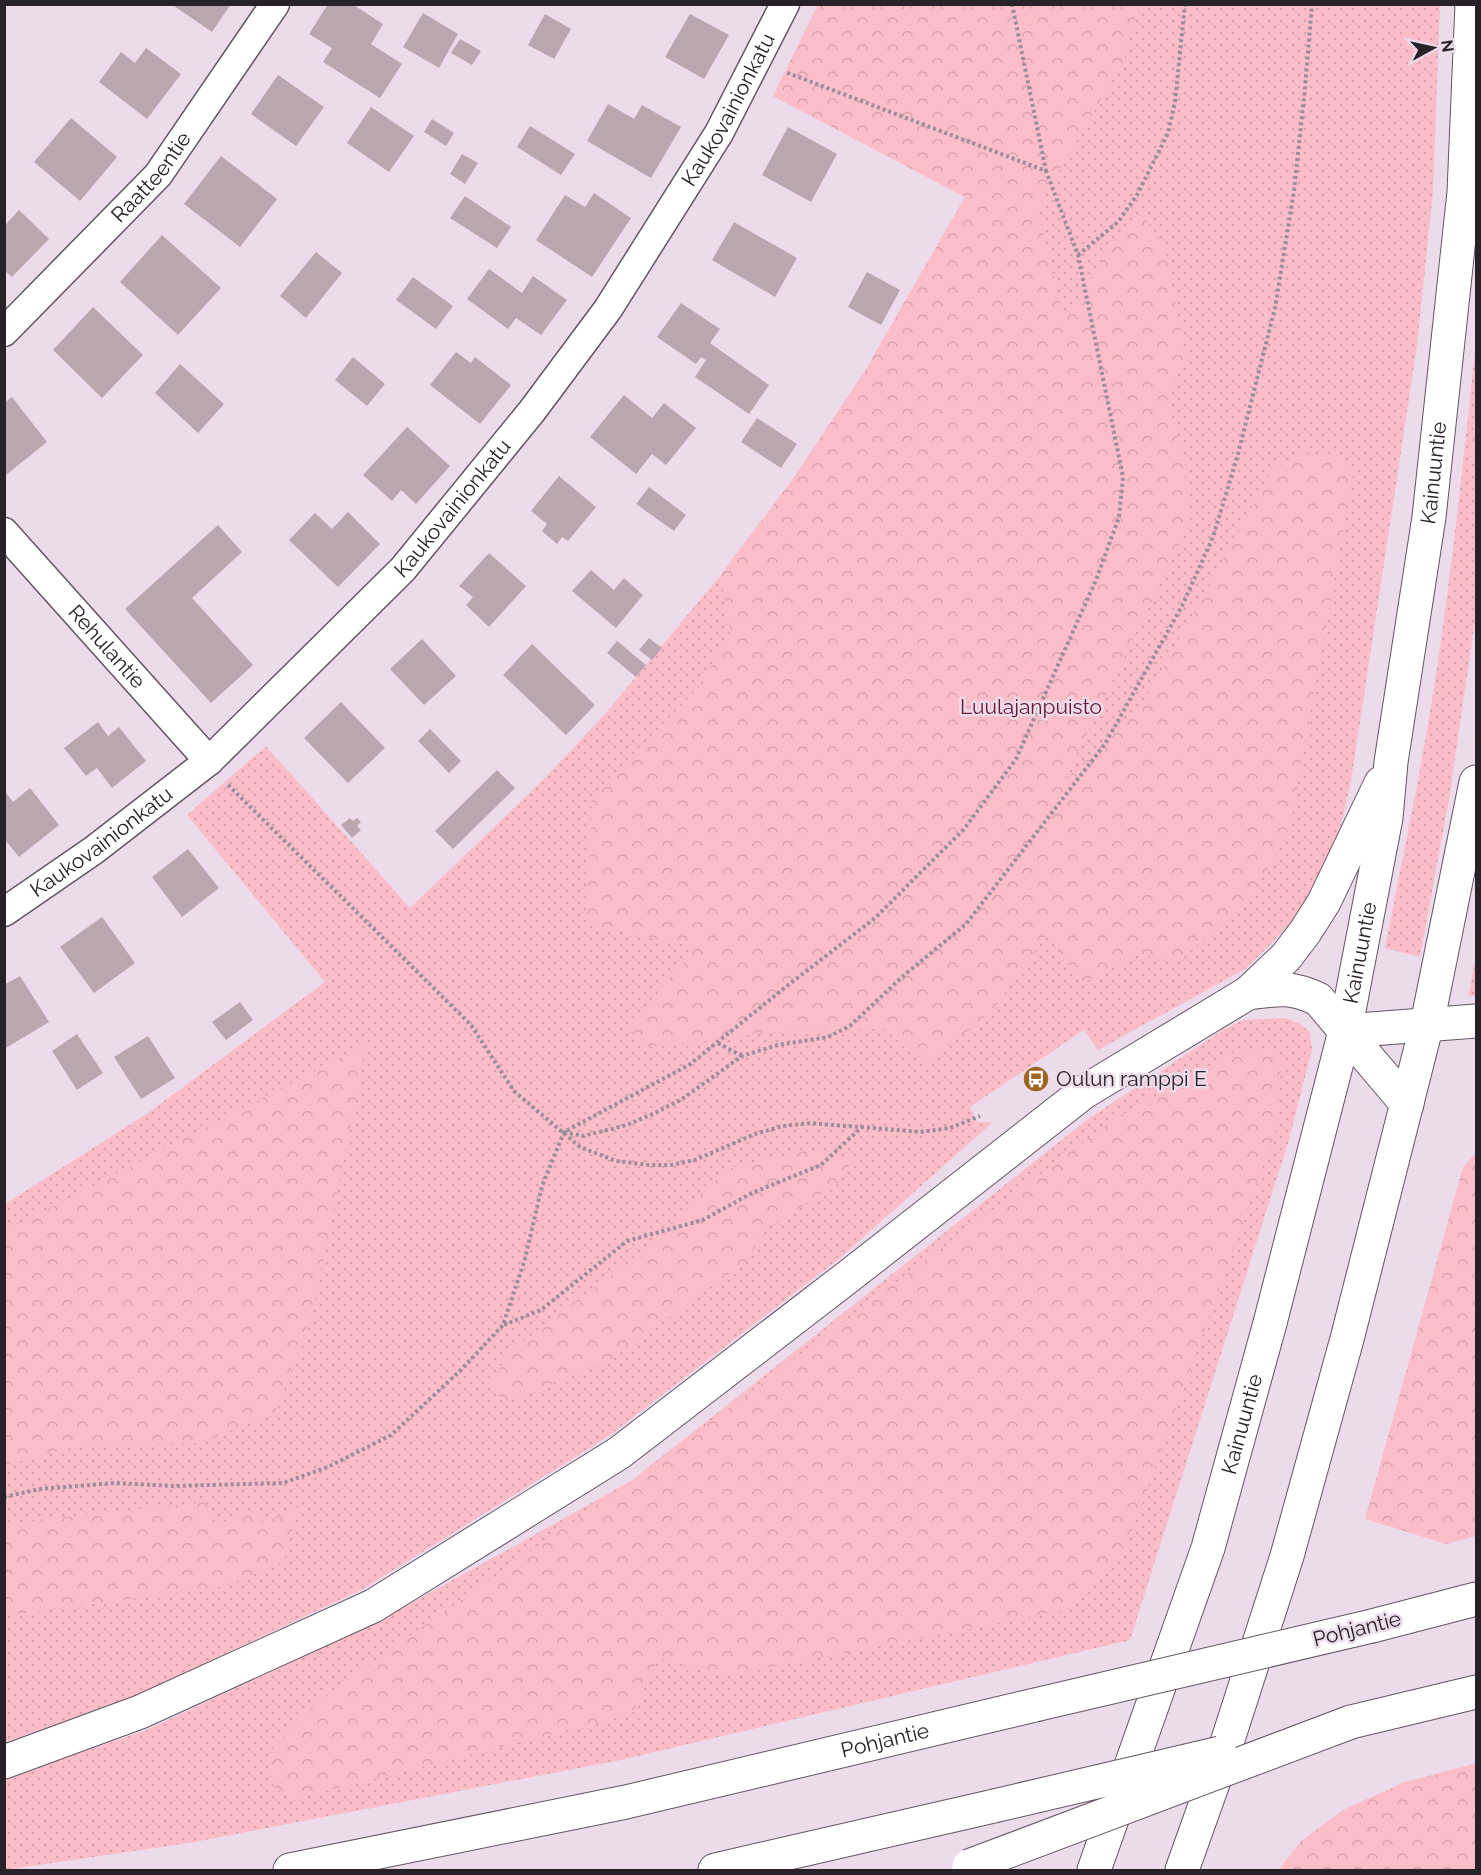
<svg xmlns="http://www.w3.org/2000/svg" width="1481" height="1875" viewBox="0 0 1481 1875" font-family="Raleway,sans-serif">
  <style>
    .green { fill: url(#green-dots) }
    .forest { fill: url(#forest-crowns) }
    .building { fill: #baa6af }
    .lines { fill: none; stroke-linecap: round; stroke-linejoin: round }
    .street-casing { stroke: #625562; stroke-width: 31 }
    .highway-casing { stroke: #625562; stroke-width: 35 }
    .path { stroke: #9a8e9a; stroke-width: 4; stroke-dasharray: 3 3; stroke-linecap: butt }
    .street { stroke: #fff; stroke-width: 28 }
    .highway { stroke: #fff; stroke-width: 33 }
    .highway-bridge-casing { stroke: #625562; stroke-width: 35; stroke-linecap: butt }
    .highway-bridge { stroke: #fff; stroke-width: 33 }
    .labels { text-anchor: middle; stroke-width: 5; stroke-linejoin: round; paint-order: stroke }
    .street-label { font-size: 21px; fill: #282228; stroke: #ecdceb }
    .park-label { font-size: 21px; fill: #691631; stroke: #ecdceb }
    .poi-label { font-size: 21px; fill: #282228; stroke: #ecdceb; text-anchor: start }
  </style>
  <defs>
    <pattern id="green-dots" width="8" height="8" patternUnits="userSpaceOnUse" patternTransform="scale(1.5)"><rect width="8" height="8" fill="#fbbdc8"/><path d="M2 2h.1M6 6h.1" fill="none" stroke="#d7a2ac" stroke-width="1.8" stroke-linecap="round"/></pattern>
    <pattern id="forest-crowns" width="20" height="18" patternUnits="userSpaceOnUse" patternTransform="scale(1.5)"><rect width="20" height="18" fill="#fbbdc8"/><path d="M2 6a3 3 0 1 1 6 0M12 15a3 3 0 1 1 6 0" fill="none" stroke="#d7a2ac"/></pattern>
  </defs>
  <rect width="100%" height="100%" fill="#ecdceb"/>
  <path class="green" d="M 818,5 L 1440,5 L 1433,192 L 1417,346 L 1351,781 L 1341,825 L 1329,856 L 1309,896 L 1292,921 L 1267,948 L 1245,969 L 1098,1050 L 1084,1030 L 970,1107 L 977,1122 L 993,1122 L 840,1258 L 609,1436 L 363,1589 L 135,1696 L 5,1742 L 5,1204 L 148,1113 L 325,982 L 187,815 L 266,746 L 410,908 L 545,778 L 604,715 L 720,576 L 795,476 L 865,371 L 965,197 L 773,96 Z
    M 1476,339 L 1476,615 L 1449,799 L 1420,957 L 1385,948 C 1403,855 1423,762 1437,668 C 1453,558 1465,449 1476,339 Z
    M 1476,954 L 1476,996 L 1470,996 L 1469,994 Z
    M 1285,1018 L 1300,1024 L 1310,1032 L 1312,1050 L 1288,1143 L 1130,1640 L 621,1760 L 189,1843 L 5,1870 L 4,1779 L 144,1731 L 374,1624 L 631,1481 L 1088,1119 L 1223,1030 L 1243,1020 Z"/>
  <path class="forest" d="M 818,5 L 1139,5 L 1124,61 L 1037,208 L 1064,320 L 1129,220 L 1144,218 L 1164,244 L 1187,362 L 1166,392 L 1185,465 L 1187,529 L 1063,782 L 1140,709 L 1273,469 L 1303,452 L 1337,454 L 1353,477 L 1289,833 L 1251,896 L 1180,961 L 1138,955 L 1081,984 L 1048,933 L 993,1010 L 924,1066 L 885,1029 L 785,1030 L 675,1045 L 645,1047 L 627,1028 L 697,947 L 586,925 L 592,796 L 698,688 L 730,631 L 720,576 L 795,476 L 865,371 L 965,197 L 773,96 Z
    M 1476,393 L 1476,466 L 1474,466 L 1471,456 Z
    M 367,1044 L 313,1310 L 275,1414 L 198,1443 L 83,1445 L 5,1465 L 5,1231 Z
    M 1242,1048 L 1272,1049 L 1282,1062 L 1275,1134 L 1123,1557 L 1083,1598 L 1062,1611 L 724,1676 L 658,1658 L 632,1714 L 295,1799 L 275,1789 L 269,1772 L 272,1750 L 321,1698 L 648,1469 L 1111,1121 Z
    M 809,1150 L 852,1161 L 837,1185 L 768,1227 L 746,1262 L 607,1362 L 509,1401 L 496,1395 L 493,1382 L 505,1358 L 552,1318 L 635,1258 L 727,1169 Z
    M 1476,1153 L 1476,1536 L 1446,1544 L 1365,1519 L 1463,1167 Z
    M 206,1502 L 215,1526 L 255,1508 L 263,1524 L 300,1504 L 284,1561 L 226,1586 L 5,1616 L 5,1526 L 25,1521 Z
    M 1476,1763 L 1476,1870 L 1279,1870 L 1300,1842 L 1343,1810 L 1402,1783 Z"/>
  <path class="building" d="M 171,4 L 231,4 L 212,32 Z
    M 328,4 L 352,4 L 383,24 L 371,44 L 402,64 L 380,98 L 323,62 L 332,48 L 309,34 Z
    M 423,13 L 458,34 L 439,68 L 403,47 Z
    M 545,14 L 571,29 L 554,59 L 528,45 Z
    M 690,14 L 729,35 L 704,79 L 665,57 Z
    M 460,39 L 481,51 L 472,65 L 451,53 Z
    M 146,48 L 181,74 L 147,119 L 99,82 L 121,52 L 135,63 Z
    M 278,75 L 324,107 L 296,146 L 251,114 Z
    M 608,104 L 634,119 L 642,105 L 681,127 L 651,178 L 587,141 Z
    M 371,107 L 414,136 L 389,172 L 347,143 Z
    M 71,118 L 117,157 L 80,201 L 34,162 Z
    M 432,119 L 454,133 L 446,146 L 424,132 Z
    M 530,126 L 575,154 L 561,175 L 517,147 Z
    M 788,127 L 837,154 L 811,202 L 762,175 Z
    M 462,154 L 478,163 L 465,184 L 450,174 Z
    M 221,156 L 277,199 L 240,247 L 184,204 Z
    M 594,193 L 631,218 L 592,277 L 536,240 L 565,195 L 585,207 Z
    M 465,196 L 511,227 L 497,248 L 450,218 Z
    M 19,210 L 49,239 L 12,277 L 4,270 L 4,222 L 6,224 Z
    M 734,222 L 797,258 L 775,297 L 712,260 Z
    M 162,235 L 221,288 L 178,335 L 120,282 Z
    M 316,252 L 342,273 L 306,318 L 280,296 Z
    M 489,269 L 522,293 L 533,276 L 567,300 L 541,335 L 516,318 L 508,329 L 467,299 Z
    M 867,272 L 900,290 L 881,325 L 848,307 Z
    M 413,277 L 453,306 L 436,329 L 396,300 Z
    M 681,303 L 720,329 L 710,343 L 769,385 L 749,414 L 695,377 L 706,360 L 701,357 L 696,364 L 657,337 Z
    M 93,307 L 143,355 L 102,398 L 53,350 Z
    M 456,352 L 471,363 L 475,357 L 511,385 L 480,424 L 430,385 Z
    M 353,357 L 385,384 L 367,406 L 335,380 Z
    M 180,364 L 224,404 L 198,433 L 155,393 Z
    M 624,395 L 652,418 L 664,403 L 696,428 L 666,465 L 652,454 L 636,474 L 590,437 Z
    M 12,397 L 47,442 L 6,475 L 4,403 Z
    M 757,418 L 797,444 L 781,468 L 741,442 Z
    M 407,427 L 450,466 L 416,504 L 401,490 L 392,501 L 363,475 Z
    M 559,476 L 596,507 L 568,541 L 562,537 L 557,544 L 542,531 L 547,524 L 531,511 Z
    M 649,487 L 686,515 L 674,531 L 636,504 Z
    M 348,512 L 380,544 L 338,587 L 289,540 L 315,513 L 332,529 Z
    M 218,525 L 242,552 L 192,598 L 253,665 L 211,703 L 125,609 Z
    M 489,553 L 526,586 L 489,627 L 466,605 L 473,597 L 459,586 Z
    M 591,570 L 614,590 L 624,578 L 643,595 L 616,628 L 572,591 Z
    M 649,638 L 662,648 L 652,660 L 639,650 Z
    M 422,639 L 456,676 L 424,705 L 390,669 Z
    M 617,641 L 646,665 L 636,677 L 607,653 Z
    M 532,644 L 595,705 L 566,735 L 503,675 Z
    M 341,702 L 385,748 L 348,783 L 304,738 Z
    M 98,722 L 108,736 L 119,727 L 146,761 L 112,788 L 97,768 L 86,776 L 64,748 Z
    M 430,729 L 461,761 L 449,773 L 418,741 Z
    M 497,770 L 515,788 L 453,849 L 435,831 Z
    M 30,788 L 59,825 L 19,857 L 7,842 L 4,845 L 4,790 L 13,802 Z
    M 350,818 L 353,821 L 357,818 L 361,822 L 357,826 L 361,830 L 352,838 L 341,825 Z
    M 188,849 L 219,888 L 182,917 L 152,877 Z
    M 102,917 L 135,963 L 94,993 L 60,947 Z
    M 20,976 L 49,1022 L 4,1049 L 4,985 Z
    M 240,1002 L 253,1020 L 226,1040 L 212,1022 Z
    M 77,1034 L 103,1073 L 77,1090 L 52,1051 Z
    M 148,1036 L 175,1078 L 141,1099 L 114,1057 Z"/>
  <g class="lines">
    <defs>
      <g id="street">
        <path id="s1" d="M 4,332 L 158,175 L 275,4"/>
        <path id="s2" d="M 4,532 L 209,761"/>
        <path id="s3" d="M 4,912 L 94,850 L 209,761 L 403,569 L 532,411 L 608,309 L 719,133 L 785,4"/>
      </g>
      <g id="highway">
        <path d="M 1248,993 C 1279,989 1289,986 1318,999 L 1407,1104"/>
        <path d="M 1345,1031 L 1476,1021"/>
        <path d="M 1372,1626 L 1476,1599"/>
        <path d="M 1351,1722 L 1476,1692"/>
        <path d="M 4,1762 L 140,1712 L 373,1606 L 619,1453 L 849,1276 L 1084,1092 L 1248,993 L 1286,957 L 1305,932 L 1324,902 L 1381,783"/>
        <path id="s4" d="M 290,1870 L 626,1802 L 1035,1705"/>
        <path d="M 715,1870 L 994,1806"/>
        <path id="s5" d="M 1094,1870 L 1208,1548 L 1270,1323 L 1345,1031 L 1386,818 L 1391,762 L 1429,517 L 1464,192 L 1472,4"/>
        <path d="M 1182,1870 L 1222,1758 L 1287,1556 L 1347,1339 L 1427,1024 L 1476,782"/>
      </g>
    </defs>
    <use href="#street" class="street-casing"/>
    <use href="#highway" class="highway-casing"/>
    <path class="path" d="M 1012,4 L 1046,171
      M 1078,255 L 1118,222 L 1137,195 L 1168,133 L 1175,102 L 1185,4
      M 228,785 L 471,1025 L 514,1091 L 580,1147 L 616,1161 L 650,1165 L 671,1165 L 695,1160 L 755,1134 L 783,1126 L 811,1123 L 920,1132 L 950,1128 L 980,1116
      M 718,1043 L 742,1056
      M 564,1132 L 583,1136 L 627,1125 L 655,1113 L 682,1099 L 742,1056 L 778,1045 L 828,1037 L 850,1026 L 902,977 L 966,924 L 1105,744 L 1182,606 L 1213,537 L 1238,454 L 1275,308 L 1294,191 L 1305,88 L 1312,4
      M 504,1325 L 541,1310 L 627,1241 L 703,1220 L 752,1193 L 821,1165 L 862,1127
      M 4,1497 L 40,1489 L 115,1483 L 175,1486 L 283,1483 L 328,1467 L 391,1435 L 461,1370 L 503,1325 L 525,1259 L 542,1186 L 564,1132 L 689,1065 L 787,986 L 875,918 L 964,829 L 1016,759 L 1096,580 L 1119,517 L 1123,477 L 1078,255 L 1046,171 L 785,72"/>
    <use href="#street" class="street"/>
    <use href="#highway" class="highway"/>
    <defs>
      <path id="highway-bridge" d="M 1035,1705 L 1372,1626
        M 994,1806 L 1220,1753
        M 969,1866 L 1351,1722"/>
    </defs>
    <use href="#highway-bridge" class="highway-bridge-casing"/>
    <use href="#highway-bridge" class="highway-bridge"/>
  </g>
  <defs>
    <symbol id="bus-disc" viewBox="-11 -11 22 22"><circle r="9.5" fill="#9e6423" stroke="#ecdceb"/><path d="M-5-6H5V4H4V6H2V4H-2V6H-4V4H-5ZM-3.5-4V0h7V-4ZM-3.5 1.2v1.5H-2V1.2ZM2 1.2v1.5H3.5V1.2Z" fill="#fff"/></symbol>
  </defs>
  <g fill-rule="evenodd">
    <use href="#bus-disc" x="1021" y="1064" width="30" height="30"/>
  </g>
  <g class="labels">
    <g class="street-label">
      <text dy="7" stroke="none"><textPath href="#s3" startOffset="1092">Kaukovainionkatu</textPath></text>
      <text dy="7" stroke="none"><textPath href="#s1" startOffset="214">Raatteentie</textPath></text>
      <text dy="7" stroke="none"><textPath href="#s5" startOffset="1442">Kainuuntie</textPath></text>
      <text dy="7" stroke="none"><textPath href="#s3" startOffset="606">Kaukovainionkatu</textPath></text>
      <text dy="7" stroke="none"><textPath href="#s2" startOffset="154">Rehulantie</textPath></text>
      <text dy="7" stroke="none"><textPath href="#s3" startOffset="120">Kaukovainionkatu</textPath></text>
      <text dy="7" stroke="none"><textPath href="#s5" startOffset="956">Kainuuntie</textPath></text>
      <text dy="7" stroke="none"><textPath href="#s5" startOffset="470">Kainuuntie</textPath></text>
      <text transform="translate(1357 1629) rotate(-14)" y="7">Pohjantie</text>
      <text dy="7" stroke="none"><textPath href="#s4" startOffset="609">Pohjantie</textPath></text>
    </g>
    <g class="park-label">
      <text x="1031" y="714">Luulajanpuisto</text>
    </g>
    <g class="poi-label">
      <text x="1056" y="1086">Oulun ramppi E</text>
    </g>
  </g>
  <rect width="1481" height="1875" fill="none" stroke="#282228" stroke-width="12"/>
  <g transform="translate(1433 48) rotate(82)" stroke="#ecdceb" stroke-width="4.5" paint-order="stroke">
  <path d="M0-4.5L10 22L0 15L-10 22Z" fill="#282228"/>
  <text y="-9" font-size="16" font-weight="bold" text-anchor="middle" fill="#282228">N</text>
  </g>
</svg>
